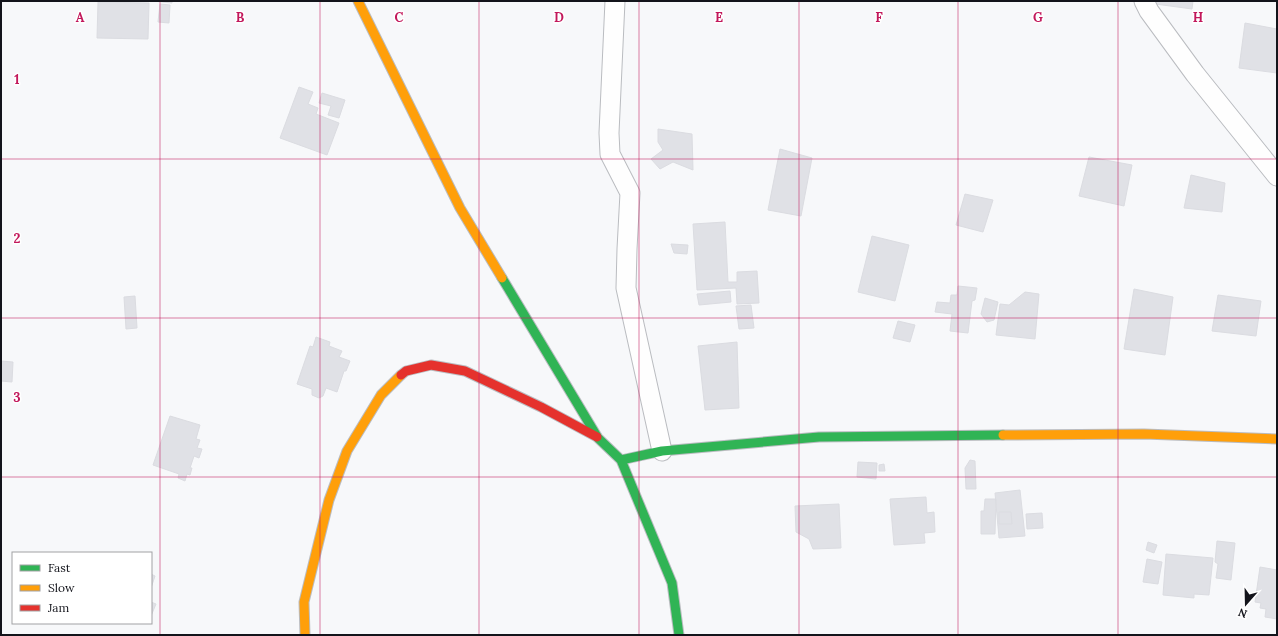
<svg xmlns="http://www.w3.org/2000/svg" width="1278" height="636" viewBox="0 0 1278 636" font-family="Lora,serif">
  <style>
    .building { fill: #e0e1e6; stroke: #dbdce1 }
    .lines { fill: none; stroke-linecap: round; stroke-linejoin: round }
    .street-casing { stroke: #babcc0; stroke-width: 21 }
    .fast-casing { stroke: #babcc0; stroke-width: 11 }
    .slow-casing { stroke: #babcc0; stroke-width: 11 }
    .jam-casing { stroke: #babcc0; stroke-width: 11 }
    .street { stroke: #fefefe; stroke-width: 19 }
    .fast { stroke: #30b455; stroke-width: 9 }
    .slow { stroke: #ff9f0a; stroke-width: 9 }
    .jam { stroke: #e5322d; stroke-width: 9 }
    .grid { fill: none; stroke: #c2185b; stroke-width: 1; stroke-opacity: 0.55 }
    .grid-label { font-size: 13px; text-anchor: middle; font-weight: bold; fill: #c2185b; stroke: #fff; stroke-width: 3; stroke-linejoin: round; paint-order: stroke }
  </style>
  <rect width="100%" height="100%" fill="#f7f8fa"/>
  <path class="building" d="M 153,1 L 172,1 L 172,3 Z
    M 1148,1 L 1193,1 L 1192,9 L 1148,3 Z
    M 98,2 L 149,3 L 148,39 L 97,38 Z
    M 160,4 L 170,5 L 169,23 L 158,22 Z
    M 1245,23 L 1277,29 L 1277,73 L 1239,68 Z
    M 299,87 L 313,92 L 308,104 L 318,108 L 316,114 L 339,123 L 327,155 L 280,138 Z
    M 322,93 L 345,100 L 339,118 L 328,115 L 331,106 L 319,103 Z
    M 658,129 L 692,134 L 693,170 L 673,162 L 660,169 L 651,159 L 663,150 L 658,142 Z
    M 780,149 L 812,158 L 801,216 L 768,210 Z
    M 1089,157 L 1132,165 L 1124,206 L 1079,196 Z
    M 1191,175 L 1225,183 L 1222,212 L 1184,208 Z
    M 965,194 L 993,200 L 983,232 L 956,225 Z
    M 725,222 L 728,282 L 737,282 L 737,272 L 757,271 L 759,303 L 737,304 L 736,288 L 697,290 L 693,224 Z
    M 872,236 L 909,245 L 895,301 L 858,292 Z
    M 671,244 L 688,245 L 687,254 L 674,253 Z
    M 958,286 L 977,288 L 975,300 L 972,301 L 968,333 L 950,331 L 952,314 L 935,312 L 937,302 L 950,303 L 951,295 L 957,295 Z
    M 1134,289 L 1173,297 L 1165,355 L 1124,349 Z
    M 730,291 L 731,302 L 699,305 L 697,294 Z
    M 1025,292 L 1039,294 L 1035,339 L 996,335 L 1000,304 L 1009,305 Z
    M 1218,295 L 1261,301 L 1256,336 L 1212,331 Z
    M 135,296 L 137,328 L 126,329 L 124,297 Z
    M 985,298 L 998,302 L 994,320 L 987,322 L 981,314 Z
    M 751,305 L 754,328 L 739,329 L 736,306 Z
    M 898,321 L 915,325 L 910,342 L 893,338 Z
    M 316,337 L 330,342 L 329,346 L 342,351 L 339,357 L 350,361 L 346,371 L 344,371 L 337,392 L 326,388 L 323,396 L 319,398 L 312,395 L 312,389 L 297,384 L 310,346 L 313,347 Z
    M 737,342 L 739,408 L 705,410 L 698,346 Z
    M 1,361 L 13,362 L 12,382 L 1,381 Z
    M 170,416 L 200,425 L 196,439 L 200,440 L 197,448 L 202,449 L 199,458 L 194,456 L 190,468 L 192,468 L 190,475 L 187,474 L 185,481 L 178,478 L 179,474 L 153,465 Z
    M 970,460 L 975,461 L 976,489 L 966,489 L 965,468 Z
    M 858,462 L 877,463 L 876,479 L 857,477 Z
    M 884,464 L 885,471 L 879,471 L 879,465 Z
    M 1020,490 L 1025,536 L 999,538 L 995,493 Z
    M 926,497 L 927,513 L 934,512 L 935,532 L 924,533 L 925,543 L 894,545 L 890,499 Z
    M 985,499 L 996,499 L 995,534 L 981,534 L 981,511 L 984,511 Z
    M 839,504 L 841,548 L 813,549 L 809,539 L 796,532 L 795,506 Z
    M 999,512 L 1011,512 L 1012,524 L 999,524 Z
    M 1042,513 L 1043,528 L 1027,529 L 1026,514 Z
    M 1217,541 L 1235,543 L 1231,580 L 1216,578 L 1218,564 L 1215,562 Z
    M 1148,542 L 1157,545 L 1154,553 L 1146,550 Z
    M 1166,554 L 1213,558 L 1209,595 L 1194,594 L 1194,598 L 1163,595 Z
    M 1147,559 L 1162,562 L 1158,584 L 1143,582 Z
    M 1260,567 L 1277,570 L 1277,619 L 1265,617 L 1266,609 L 1260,608 L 1261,603 L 1255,602 Z
    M 151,574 L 155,576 L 151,588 Z
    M 151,602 L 156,604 L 151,616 Z"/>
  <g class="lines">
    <defs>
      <path id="street" d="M 615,1 L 609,133 L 610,154 L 630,193 L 627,249 L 626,288 L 662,451
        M 1144,1 L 1149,11 L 1195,74 L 1277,176"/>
      <path id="fast" d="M 502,278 L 598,438 L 621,460 L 672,583 L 679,635
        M 621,460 L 662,451 L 819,437 L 1003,435"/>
      <path id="slow" d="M 358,1 L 460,208 L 502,278
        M 1003,435 L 1144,434 L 1277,439
        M 305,635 L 304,602 L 329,500 L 347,451 L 381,395 L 401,375"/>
      <path id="jam" d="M 401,375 L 406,371 L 431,365 L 465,371 L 541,407 L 597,437"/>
    </defs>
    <use href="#street" class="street-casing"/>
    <use href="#fast" class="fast-casing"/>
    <use href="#slow" class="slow-casing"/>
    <use href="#jam" class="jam-casing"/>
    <use href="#street" class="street"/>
    <use href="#fast" class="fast"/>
    <use href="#slow" class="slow"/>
    <use href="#jam" class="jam"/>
  </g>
  <path class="grid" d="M 160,1 L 160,635M 320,1 L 320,635M 479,1 L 479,635M 639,1 L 639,635M 799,1 L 799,635M 958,1 L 958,635M 1118,1 L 1118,635M 1,159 L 1277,159M 1,318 L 1277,318M 1,477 L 1277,477"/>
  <g class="grid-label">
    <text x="80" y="22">A</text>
    <text x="240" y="22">B</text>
    <text x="399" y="22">C</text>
    <text x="559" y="22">D</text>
    <text x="719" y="22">E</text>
    <text x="879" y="22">F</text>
    <text x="1038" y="22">G</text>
    <text x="1198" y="22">H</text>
    <text x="17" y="84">1</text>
    <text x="17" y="243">2</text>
    <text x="17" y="402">3</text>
  </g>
  <rect width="1278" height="636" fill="none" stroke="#13141b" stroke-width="4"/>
  <rect x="12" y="552" width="140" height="72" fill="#ffffff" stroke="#a1a1a4"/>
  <rect x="20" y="565" width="20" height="6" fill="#30b455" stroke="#a1a1a4"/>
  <text x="48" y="572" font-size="12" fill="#13141b">Fast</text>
  <rect x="20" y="585" width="20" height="6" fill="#ff9f0a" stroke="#a1a1a4"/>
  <text x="48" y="592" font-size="12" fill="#13141b">Slow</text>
  <rect x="20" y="605" width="20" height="6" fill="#e5322d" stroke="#a1a1a4"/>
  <text x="48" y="612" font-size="12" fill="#13141b">Jam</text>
  <g transform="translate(1246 604) rotate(200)" stroke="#ffffff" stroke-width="3" paint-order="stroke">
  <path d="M0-3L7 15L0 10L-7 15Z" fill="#13141b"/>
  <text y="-6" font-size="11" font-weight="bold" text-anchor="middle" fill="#13141b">N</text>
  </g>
</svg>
